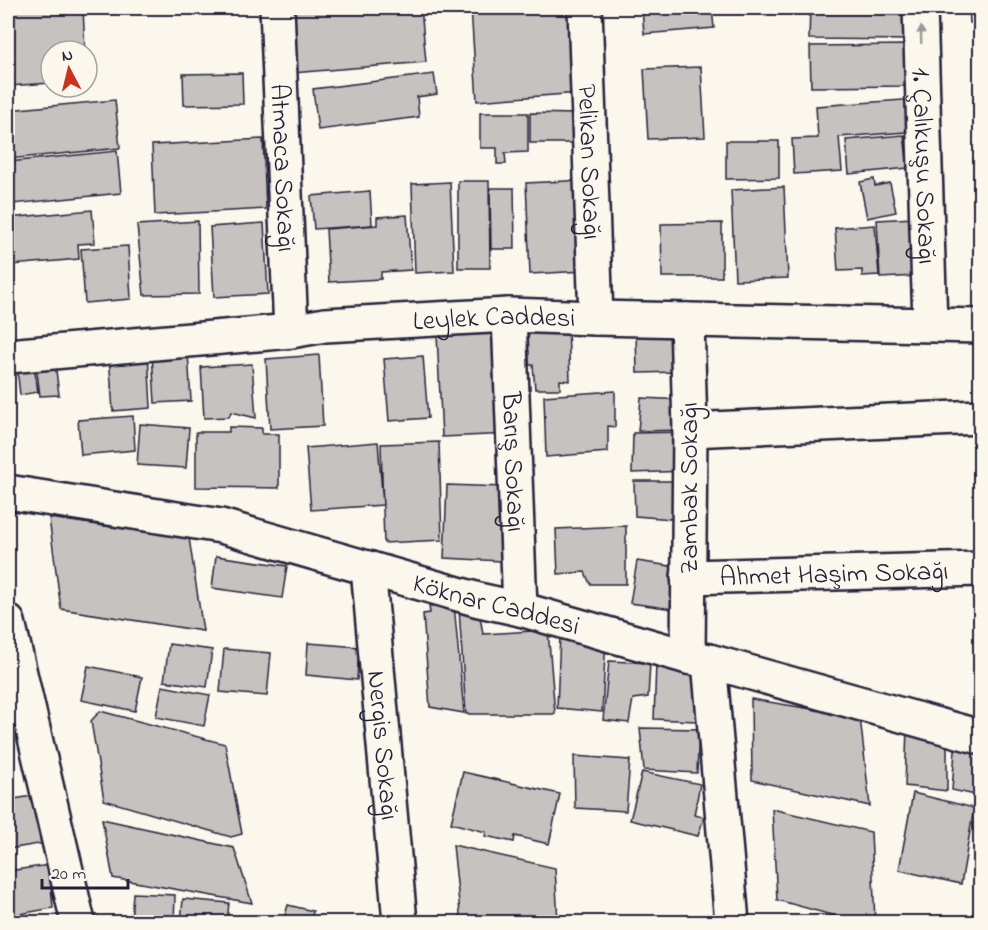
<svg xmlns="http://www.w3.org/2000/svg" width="988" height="930" viewBox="0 0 988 930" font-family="'Indie Flower',sans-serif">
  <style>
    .building { fill: #c6c2c0; stroke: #22223b; stroke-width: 1.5 }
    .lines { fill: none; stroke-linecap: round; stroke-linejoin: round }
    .minor-casing { stroke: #22223b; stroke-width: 38 }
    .minor { stroke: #fbf7ec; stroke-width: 33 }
    .oneway { fill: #99979c }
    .labels { text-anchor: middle; stroke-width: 5; stroke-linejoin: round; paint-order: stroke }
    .street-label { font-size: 27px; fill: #22223b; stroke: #fbf7ec }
  </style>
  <rect width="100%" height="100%" fill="#fbf7ec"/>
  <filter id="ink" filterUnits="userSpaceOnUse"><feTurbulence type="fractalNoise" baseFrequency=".0167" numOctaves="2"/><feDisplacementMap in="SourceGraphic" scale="12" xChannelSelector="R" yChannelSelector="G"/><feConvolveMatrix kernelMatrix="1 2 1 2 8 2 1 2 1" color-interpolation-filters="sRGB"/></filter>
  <g filter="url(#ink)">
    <path class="building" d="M 8,8 L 83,8 L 85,51 L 51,51 L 51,83 L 8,86 Z
      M 288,8 L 421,8 L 426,62 L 292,73 Z
      M 471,8 L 574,8 L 579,93 L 477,101 Z
      M 642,8 L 712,8 L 714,28 L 644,34 Z
      M 810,8 L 914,8 L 914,40 L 809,39 Z
      M 969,8 L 980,8 L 980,22 L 970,23 Z
      M 909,45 L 909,86 L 811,87 L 810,46 Z
      M 701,67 L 705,137 L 648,139 L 644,69 Z
      M 242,73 L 243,104 L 184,105 L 183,74 Z
      M 434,74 L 437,94 L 417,97 L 419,117 L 318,130 L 313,89 Z
      M 918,99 L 920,131 L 839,137 L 842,171 L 794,174 L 792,139 L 818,138 L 816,106 Z
      M 115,100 L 120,148 L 8,159 L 8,110 Z
      M 480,113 L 528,113 L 528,152 L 505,153 L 506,164 L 497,164 L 497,148 L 480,148 Z
      M 530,113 L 575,114 L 575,143 L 530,143 Z
      M 904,135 L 908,168 L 849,174 L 846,140 Z
      M 263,139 L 266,209 L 155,215 L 152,145 Z
      M 726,141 L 779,141 L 779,178 L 726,179 Z
      M 117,151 L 121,193 L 12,204 L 8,162 Z
      M 874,179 L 875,186 L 890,183 L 896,212 L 867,218 L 860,182 Z
      M 586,180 L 585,271 L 530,274 L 526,183 Z
      M 458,181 L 489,181 L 490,268 L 458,268 Z
      M 450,182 L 454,271 L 415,273 L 412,184 Z
      M 784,187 L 788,278 L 735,280 L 731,190 Z
      M 490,188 L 514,188 L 515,249 L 491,249 Z
      M 370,191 L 372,225 L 314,229 L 311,196 Z
      M 974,194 L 980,194 L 980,227 L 976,228 Z
      M 92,210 L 95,243 L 78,244 L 79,259 L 12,265 L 8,218 Z
      M 407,215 L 411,270 L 381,272 L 381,279 L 329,282 L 326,229 L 377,225 L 377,217 Z
      M 914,218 L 917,276 L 880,278 L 877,220 Z
      M 198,221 L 199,294 L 144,295 L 137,225 Z
      M 264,223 L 268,294 L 214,297 L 210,227 Z
      M 722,223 L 722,277 L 662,277 L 661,224 Z
      M 875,225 L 879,275 L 862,276 L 862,270 L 838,271 L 835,228 Z
      M 976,233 L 980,233 L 980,278 L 978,278 Z
      M 128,246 L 131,299 L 85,303 L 81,249 Z
      M 568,327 L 570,381 L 560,380 L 560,389 L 535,389 L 533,365 L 529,365 L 528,328 Z
      M 506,331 L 511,434 L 442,437 L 437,335 Z
      M 678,331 L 679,372 L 637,373 L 636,332 Z
      M 188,352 L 191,401 L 155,403 L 152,354 Z
      M 148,353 L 151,408 L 113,411 L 109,355 Z
      M 319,355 L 323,426 L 270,429 L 266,359 Z
      M 423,356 L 428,418 L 389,421 L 384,359 Z
      M 55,362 L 59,395 L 40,396 L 36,364 Z
      M 252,364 L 256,418 L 231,412 L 229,417 L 204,418 L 201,367 Z
      M 34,366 L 38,392 L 20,395 L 17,368 Z
      M 615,391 L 615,427 L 608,426 L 608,452 L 546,457 L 544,396 Z
      M 641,398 L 686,400 L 687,430 L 638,431 Z
      M 133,416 L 135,450 L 81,455 L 78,420 Z
      M 140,424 L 189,428 L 186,468 L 137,465 Z
      M 229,427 L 262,428 L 262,434 L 279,434 L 279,488 L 196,487 L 196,432 L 229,432 Z
      M 687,432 L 687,471 L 632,473 L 633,433 Z
      M 378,442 L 383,505 L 311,510 L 306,448 Z
      M 439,442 L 442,540 L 384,543 L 381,444 Z
      M 634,481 L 685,481 L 685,520 L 635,516 Z
      M 447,485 L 504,487 L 501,561 L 444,558 Z
      M 49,518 L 189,538 L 203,631 L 61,609 Z
      M 626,526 L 626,584 L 590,584 L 585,572 L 558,574 L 556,529 Z
      M 216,556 L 287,566 L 282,598 L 212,588 Z
      M 637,561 L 683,568 L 680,610 L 630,603 Z
      M 454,604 L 464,713 L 430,707 L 423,614 L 430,613 L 429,606 Z
      M 459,609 L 479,611 L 483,634 L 548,630 L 555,714 L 466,714 Z
      M 560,634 L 606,638 L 602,712 L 557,708 Z
      M 308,643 L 359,647 L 357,680 L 306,675 Z
      M 169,644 L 212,650 L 207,687 L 164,681 Z
      M 224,649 L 271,653 L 267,696 L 220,692 Z
      M 609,661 L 650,663 L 648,697 L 633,699 L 629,723 L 603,720 Z
      M 656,664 L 695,666 L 696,721 L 654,719 Z
      M 88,666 L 142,677 L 135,711 L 81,700 Z
      M 162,686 L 210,695 L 204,726 L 156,717 Z
      M 751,699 L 860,717 L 870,806 L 752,780 Z
      M 100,711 L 225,744 L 242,834 L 231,837 L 104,800 L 91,721 Z
      M 907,727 L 947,736 L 947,791 L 905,786 Z
      M 640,728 L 699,729 L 697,773 L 644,770 Z
      M 956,737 L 980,743 L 980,796 L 952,790 Z
      M 574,756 L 630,760 L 626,811 L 575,808 Z
      M 463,772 L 560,794 L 549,844 L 515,836 L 514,842 L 485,836 L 486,832 L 451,823 Z
      M 642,772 L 700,784 L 694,815 L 704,817 L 698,836 L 630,820 Z
      M 913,793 L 974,808 L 961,884 L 899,870 Z
      M 44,794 L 51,842 L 8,849 L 8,800 Z
      M 772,809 L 871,832 L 875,922 L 857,922 L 777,900 Z
      M 102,819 L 234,848 L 252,903 L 113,878 Z
      M 980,821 L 980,849 L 975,848 Z
      M 453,845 L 555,868 L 558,922 L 461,922 Z
      M 49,865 L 53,908 L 8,916 L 8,871 Z
      M 133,893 L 175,895 L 174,922 L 131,922 Z
      M 183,899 L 229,903 L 227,922 L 181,922 Z
      M 288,905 L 313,911 L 312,916 L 335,922 L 283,922 Z"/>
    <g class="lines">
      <defs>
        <g id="minor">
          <path id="s1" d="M 277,8 L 291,331"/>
          <path id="s2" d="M 585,8 L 596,318"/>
          <path id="s3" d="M 920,8 L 930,324"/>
          <path id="s4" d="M 509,315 L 520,609"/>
          <path d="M 687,320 L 690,430 L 688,657"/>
          <path id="s5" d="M 8,356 L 291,331 L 325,325 L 509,315 L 596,318 L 980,326"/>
          <path d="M 690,430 L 980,417"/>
          <path id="s6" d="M 8,492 L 221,526 L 479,600 L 520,609 L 688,657 L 709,661 L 980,737"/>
          <path id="s7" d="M 368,568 L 400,922"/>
          <path id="s8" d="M 688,577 L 980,569"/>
          <path d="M 8,622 L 78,922"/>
          <path d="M 709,661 L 732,922"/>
        </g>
      </defs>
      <use href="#minor" class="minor-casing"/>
      <use href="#minor" class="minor"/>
    </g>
    <defs><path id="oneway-solid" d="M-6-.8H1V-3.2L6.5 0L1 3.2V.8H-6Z" transform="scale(1.5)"/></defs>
    <use class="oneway" href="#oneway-solid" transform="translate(921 35) rotate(-92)"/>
  </g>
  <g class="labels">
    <g class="street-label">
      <text dy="9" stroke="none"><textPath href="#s2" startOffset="154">Pelikan Sokağı</textPath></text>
      <text dy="9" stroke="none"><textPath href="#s3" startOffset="158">1. Çalıkuşu Sokağı</textPath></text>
      <text dy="9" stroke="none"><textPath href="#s1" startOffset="160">Atmaca Sokağı</textPath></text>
      <text dy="9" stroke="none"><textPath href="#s5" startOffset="488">Leylek Caddesi</textPath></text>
      <text dy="9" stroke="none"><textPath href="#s4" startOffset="147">Barış Sokağı</textPath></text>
      <text transform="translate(688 488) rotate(-90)" y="9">Zambak Sokağı</text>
      <text dy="9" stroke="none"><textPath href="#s8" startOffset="146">Ahmet Haşim Sokağı</textPath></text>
      <text dy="9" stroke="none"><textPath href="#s6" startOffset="502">Köknar Caddesi</textPath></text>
      <text dy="9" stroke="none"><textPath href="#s7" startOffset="178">Nergis Sokağı</textPath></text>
    </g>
  </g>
  <rect width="988" height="930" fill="none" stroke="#fbf7ec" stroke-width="30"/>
  <rect x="15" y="15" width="958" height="900" fill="none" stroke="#22223b" stroke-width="2" filter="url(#ink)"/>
  <g transform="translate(69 69) rotate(353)"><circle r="28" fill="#fbf7ec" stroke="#a4a2a5" stroke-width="1.5"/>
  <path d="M0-4.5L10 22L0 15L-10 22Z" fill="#c8321e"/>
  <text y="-9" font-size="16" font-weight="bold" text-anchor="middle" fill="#22223b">N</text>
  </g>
  <path d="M42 879v9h86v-9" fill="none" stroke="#22223b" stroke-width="3"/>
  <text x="51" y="879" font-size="18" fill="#22223b" stroke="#fbf7ec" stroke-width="4.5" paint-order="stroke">20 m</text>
</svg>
